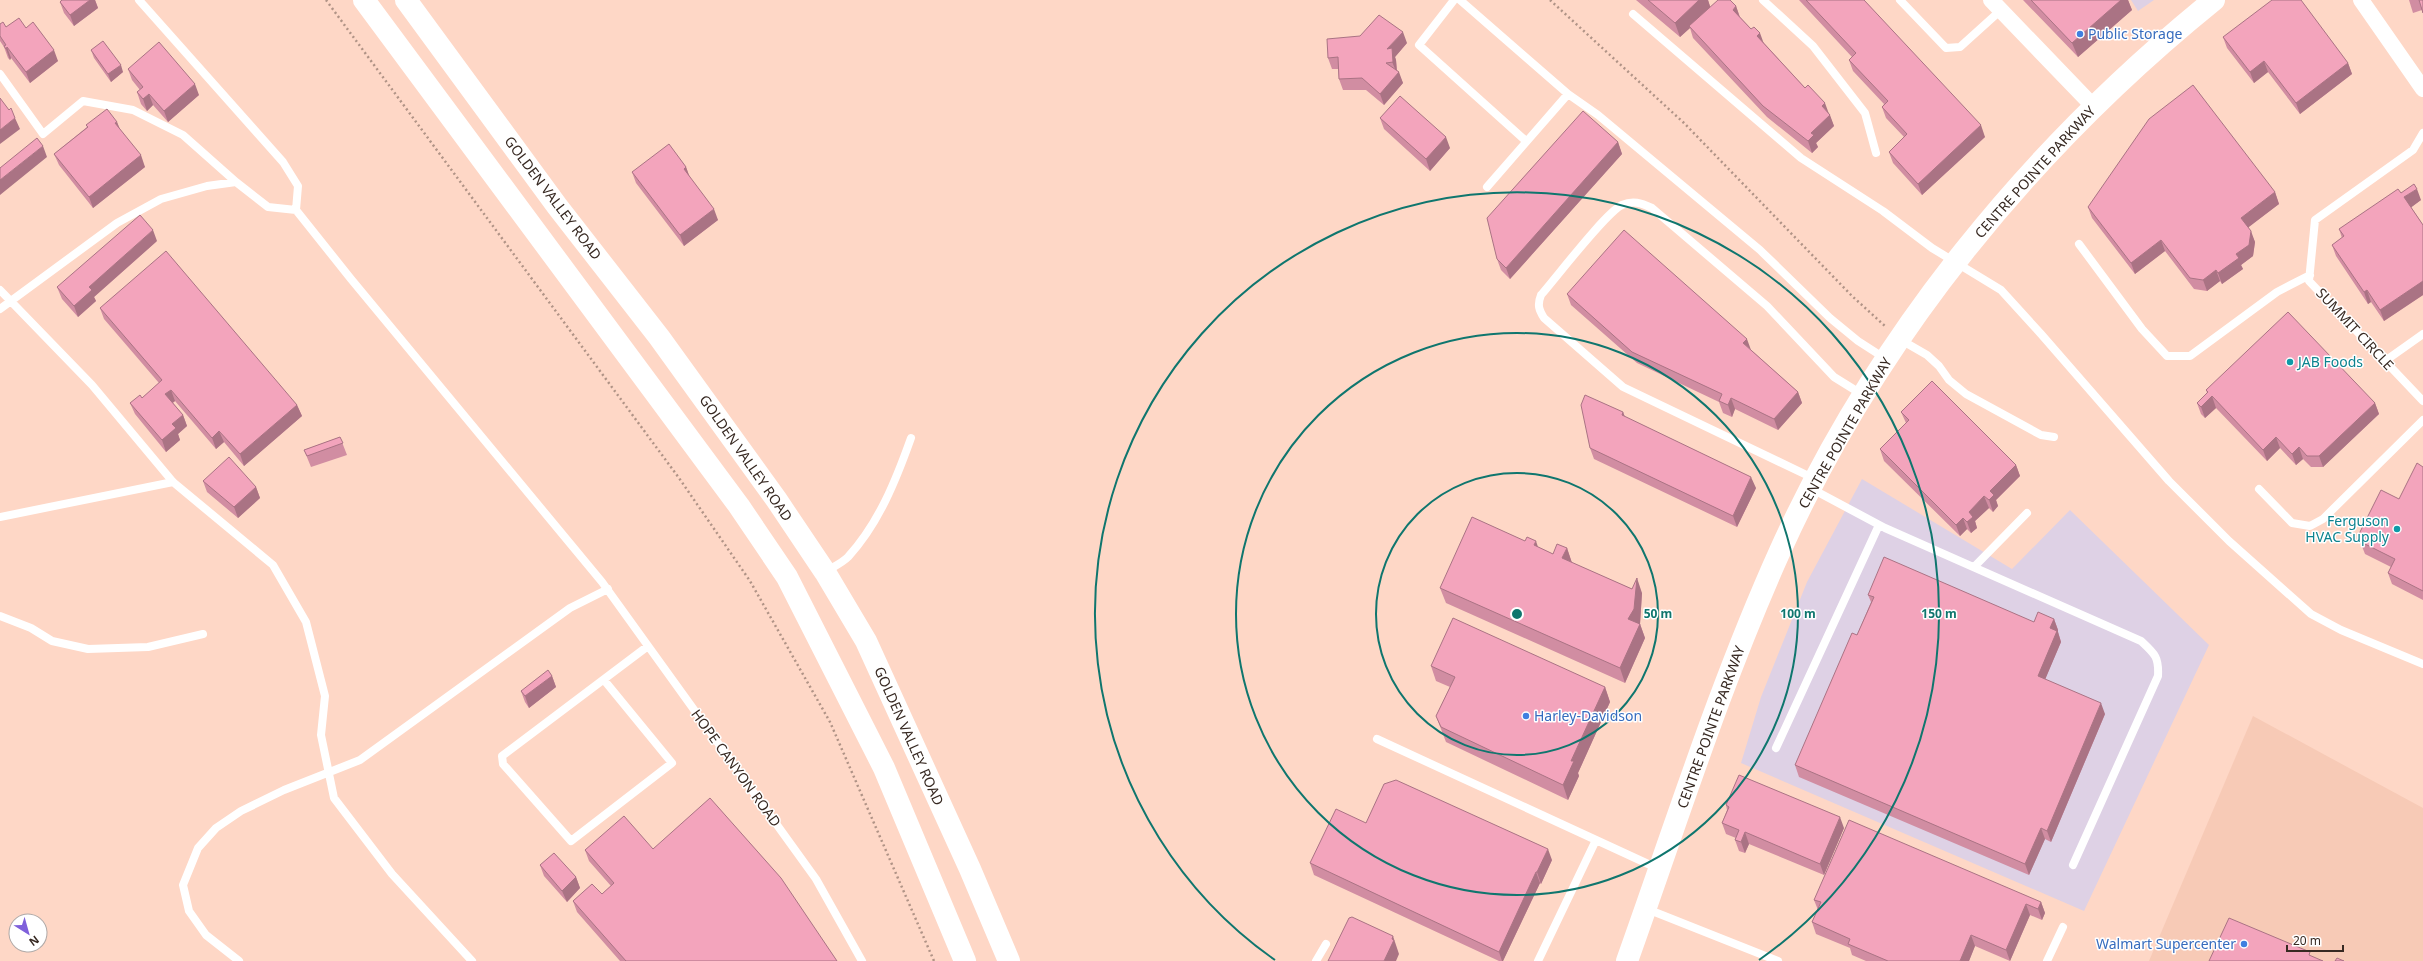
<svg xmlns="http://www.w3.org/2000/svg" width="2423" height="961" viewBox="0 0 2423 961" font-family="'Noto Sans',sans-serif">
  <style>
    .built { fill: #f7cab6 }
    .industrial { fill: #ded1e5 }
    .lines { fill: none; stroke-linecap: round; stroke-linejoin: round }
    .path { stroke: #b09386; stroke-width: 2.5; stroke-dasharray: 2 3; stroke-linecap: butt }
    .lane { stroke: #fff; stroke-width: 8 }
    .street { stroke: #fff; stroke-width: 16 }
    .secondary { stroke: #fff; stroke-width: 22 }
    .primary { stroke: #fff; stroke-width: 22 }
    .wall { fill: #d18da2 }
    .shaded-wall { fill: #aa7384 }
    .building { fill: #f3a4bc; stroke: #aa7384 }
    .ring { fill: none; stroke: #0f766e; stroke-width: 2 }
    .shop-dot { fill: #3f7fe0; stroke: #fff; stroke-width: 1.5 }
    .culture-dot { fill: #0f9aa8; stroke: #fff; stroke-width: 1.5 }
    .labels { text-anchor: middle; stroke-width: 3; stroke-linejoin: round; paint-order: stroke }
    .shop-label { font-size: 14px; fill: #366cbe; stroke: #fff; text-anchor: start }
    .street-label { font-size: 14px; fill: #372922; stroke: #fff }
    .culture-label { font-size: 14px; fill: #0d838f; stroke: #fff; text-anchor: start }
    .centre { fill: #0f766e; stroke: #fff; stroke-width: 2 }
    .ring-label { font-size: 12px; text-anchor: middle; font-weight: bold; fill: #0f766e; stroke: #fff; stroke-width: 3; stroke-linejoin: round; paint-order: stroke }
  </style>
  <rect width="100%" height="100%" fill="#fed7c6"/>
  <path class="built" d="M 2253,716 L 2423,808 L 2423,961 L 2149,961 Z"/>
  <path class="industrial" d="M 2131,0 L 2154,0 L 2138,11 Z
    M 1862,479 L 2012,569 L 2070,510 L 2209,645 L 2084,911 L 1741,763 L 1761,697 L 1807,582 Z"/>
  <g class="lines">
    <path class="path" d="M 326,0 L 679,478 L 750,581 L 830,722 L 934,961
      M 1550,0 L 1684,123 L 1852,296 L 1885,326"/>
    <path class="lane" d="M 139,0 L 283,162 L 298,186 L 296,210 L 351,279 L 602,582 L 816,879 L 862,961
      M 1454,0 L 1419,45 L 1526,141
      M 1460,0 L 1568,94 L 1598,115 L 1760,250 L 1830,318 L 1858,341 L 1886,359
      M 1763,0 L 1813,46 L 1865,113 L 1876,153
      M 1900,0 L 1946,48 L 1960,47 L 2001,10
      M 1633,14 L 1801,158 L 1883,211 L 1932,248 L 2001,290 L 2041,334 L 2169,481 L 2229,541 L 2311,614 L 2341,630 L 2423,664
      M 0,74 L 43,134 L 83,101 L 133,110 L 183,135 L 236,182
      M 2423,133 L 2413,150 L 2315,220 L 2309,281 L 2423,401
      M 1487,187 L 1568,94
      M 2079,244 L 2142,329 L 2167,356 L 2190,356 L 2277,292 L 2310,275
      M 0,290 L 92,385 L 173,482 L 273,565 L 306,622 L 325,696 L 321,735 L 334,798 L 392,874 L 472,961
      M 0,309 L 117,223 L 161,199 L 207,186 L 236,182 L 268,207 L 296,210
      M 1901,340 L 1927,355 L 1939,366 L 1949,380 L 1966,394 L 2041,435 L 2054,437
      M 2385,361 L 2423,334
      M 1815,479 L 1623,387 L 1544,318 C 1539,310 1537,305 1541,295 C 1556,278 1606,212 1622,205 C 1633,200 1641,203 1652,208 L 1767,306 L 1834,377 L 1863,395
      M 1812,489 L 1885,528 L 2141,641 C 2155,654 2159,657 2158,676 L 2073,865
      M 2259,489 L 2292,523 L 2310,526 L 2323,519 L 2423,420
      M 0,517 L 173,482
      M 1974,567 L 2027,513
      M 825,572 C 833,567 842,563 848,557 C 879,523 896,480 911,438
      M 0,616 L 31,628 L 52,641 L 88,649 L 148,647 L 203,634
      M 604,680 L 672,763 L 571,841 L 503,764 L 502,756 L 648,646
      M 1377,739 L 1659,869
      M 1776,748 L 1879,525
      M 1647,909 L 1778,961
      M 239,961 L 206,935 L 189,911 L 183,885 L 198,848 L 216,828 L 241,811 L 284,790 L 360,760 L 570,608 L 608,589
      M 1316,961 L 1326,944
      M 1538,961 L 1596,840
      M 2047,961 L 2063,927"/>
    <path class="street" d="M 1991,0 L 2093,106
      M 2361,0 L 2423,89"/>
    <path class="secondary" d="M 1627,961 C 1676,824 1720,684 1780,551 C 1877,336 2031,148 2214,0"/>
    <path class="primary" d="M 364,0 L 739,506 L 787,577 L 884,768 L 965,961
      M 406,0 L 557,206 L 659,337 L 776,499 L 825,572 L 866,641 L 970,869 L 1009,961"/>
  </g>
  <path class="wall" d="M 61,0 L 95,0 L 98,8 L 74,26 L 64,13 L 60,2 Z
    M 1636,0 L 1708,0 L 1710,7 L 1736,6 L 1740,17 L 1829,114 L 1834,126 L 1816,143 L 1818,147 L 1812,153 L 1767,117 L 1693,38 L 1690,28 L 1680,37 Z
    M 1799,0 L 1864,0 L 1985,137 L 1922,195 L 1893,163 L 1889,152 L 1904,137 L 1886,118 L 1882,107 L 1884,104 L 1853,71 L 1849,60 L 1852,57 Z
    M 2023,0 L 2128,0 L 2132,10 L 2078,57 Z
    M 2409,0 L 2423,0 L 2422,10 L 2413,13 Z
    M 0,24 L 6,27 L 26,28 L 58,61 L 30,83 L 11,58 L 10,60 L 8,58 L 4,47 L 0,41 Z
    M 2223,37 L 2348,63 L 2352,74 L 2300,114 L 2268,72 L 2254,83 L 2227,48 Z
    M 1407,43 L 1395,57 L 1396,60 L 1397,70 L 1403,83 L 1384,105 L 1366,90 L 1343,90 L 1339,79 L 1338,69 L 1332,69 L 1328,58 Z
    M 91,50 L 123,72 L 111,82 L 94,58 Z
    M 128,69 L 199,95 L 168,122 L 153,105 L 147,111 L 141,104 L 137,92 L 140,90 L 132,80 Z
    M 1380,118 L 1450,148 L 1430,171 L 1384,129 Z
    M 117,122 L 120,129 L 145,167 L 93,208 L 59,165 L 54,154 L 87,127 L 86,125 Z
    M 1618,142 L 1622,154 L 1510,279 L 1501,270 L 1497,259 Z
    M 686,167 L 690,178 L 718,220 L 684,246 L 636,183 L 632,172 Z
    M 2275,192 L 2279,204 L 2248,227 L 2255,242 L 2253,256 L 2241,265 L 2243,269 L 2222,284 L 2220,281 L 2207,291 L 2194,289 L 2165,251 L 2135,274 L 2092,218 L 2088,207 Z
    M 2401,193 L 2421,200 L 2411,207 L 2423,225 L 2423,295 L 2384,321 L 2371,302 L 2368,304 L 2336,256 L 2332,245 L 2342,238 L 2339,229 Z
    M 157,241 L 94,297 L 96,301 L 78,317 L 62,299 L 57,287 Z
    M 1567,294 L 1750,349 L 1798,392 L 1802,403 L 1778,430 L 1735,409 L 1732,417 L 1723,413 L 1719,402 L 1637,363 L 1571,305 Z
    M 100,308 L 297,405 L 302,416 L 244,466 L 224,442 L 216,449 L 175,401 L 173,403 L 183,415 L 187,426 L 178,434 L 180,440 L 166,452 L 135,414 L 130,403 L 142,398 L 159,383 L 104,319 Z
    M 2206,390 L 2375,403 L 2379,414 L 2323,467 L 2311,467 L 2303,459 L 2296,465 L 2280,448 L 2267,461 L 2216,408 L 2205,418 L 2201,414 L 2197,403 L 2207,393 Z
    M 1623,412 L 1625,417 L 1756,488 L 1737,527 L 1594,459 L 1590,448 Z
    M 1901,412 L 2016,465 L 2020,476 L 1996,500 L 1998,506 L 1993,512 L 1989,508 L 1975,521 L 1977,528 L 1971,533 L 1967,529 L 1960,536 L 1884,461 L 1880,449 L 1906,423 Z
    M 340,437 L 347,455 L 311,467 L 304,450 Z
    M 2423,467 L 2423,600 L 2392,584 L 2388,573 L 2391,567 L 2365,554 L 2358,536 L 2399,499 Z
    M 203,481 L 256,487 L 260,498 L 238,518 L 207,492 Z
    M 1538,547 L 1553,554 L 1567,548 L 1572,563 L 1632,589 L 1642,593 L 1640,624 L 1645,638 L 1625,683 L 1446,603 L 1440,588 Z
    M 1868,595 L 2034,622 L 2054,619 L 2058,630 L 2058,632 L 2061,642 L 2045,679 L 2105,714 L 2051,842 L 2045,839 L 2029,875 L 1799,777 L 1795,765 L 1857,635 L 1871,602 Z
    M 1431,666 L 1605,687 L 1610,702 L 1578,773 L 1579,776 L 1568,800 L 1446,742 L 1436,716 L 1450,687 L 1436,681 Z
    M 552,676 L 556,687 L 529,708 L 525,702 L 521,691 Z
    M 1726,805 L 1844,828 L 1824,875 L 1749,844 L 1745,853 L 1739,851 L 1735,840 L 1736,838 L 1726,834 L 1722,823 L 1727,810 Z
    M 1366,823 L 1552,860 L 1541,884 L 1540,883 L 1503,961 L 1499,961 L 1314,875 L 1310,863 Z
    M 653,849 L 837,961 L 620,961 L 577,912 L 573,901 L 602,894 L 611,886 L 589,861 L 585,850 Z
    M 540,865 L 576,877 L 580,888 L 567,902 L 544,876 Z
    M 1814,900 L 2041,902 L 2045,913 L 2042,920 L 2030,915 L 2010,961 L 1975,946 L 1969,961 L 1866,961 L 1852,955 L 1850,948 L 1816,934 L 1812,922 L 1818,910 Z"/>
  <path class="shaded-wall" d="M 90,0 L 95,0 L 98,8 L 74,26 L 70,15 Z
    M 1699,0 L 1708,0 L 1711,9 L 1689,26 L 1690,28 L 1680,37 L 1675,23 Z
    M 2121,0 L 2128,0 L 2132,10 L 2078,57 L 2072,43 Z
    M 1736,6 L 1740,18 L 1733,10 Z
    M 1403,32 L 1407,43 L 1395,57 L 1396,60 L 1397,74 L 1387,49 Z
    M 1760,33 L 1764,44 L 1757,36 Z
    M 7,47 L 11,58 L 10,60 L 6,49 Z
    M 54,50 L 58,61 L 30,83 L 26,72 Z
    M 2264,61 L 2268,72 L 2254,83 L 2250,72 Z
    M 2348,63 L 2352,74 L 2300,114 L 2296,103 Z
    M 121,65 L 123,72 L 111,82 L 108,74 Z
    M 1399,72 L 1403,83 L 1384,105 L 1380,94 Z
    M 195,84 L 199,95 L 168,122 L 164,111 Z
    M 149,94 L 153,105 L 147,111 L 143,99 Z
    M 1825,103 L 1829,114 L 1822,106 Z
    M 1830,115 L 1834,126 L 1816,143 L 1818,147 L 1812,153 L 1808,141 L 1811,133 Z
    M 15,118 L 20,129 L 0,144 L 0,130 Z
    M 117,122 L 121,133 L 115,123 Z
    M 1981,125 L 1985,137 L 1922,195 L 1918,184 Z
    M 1446,137 L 1450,148 L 1430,171 L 1426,159 Z
    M 1618,142 L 1622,154 L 1510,279 L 1506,268 Z
    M 43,146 L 47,157 L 0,195 L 0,180 Z
    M 141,155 L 145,167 L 93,208 L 89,197 Z
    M 686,167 L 690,178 L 684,169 Z
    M 2417,189 L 2421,200 L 2409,209 L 2404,197 Z
    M 2275,192 L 2279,204 L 2245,230 L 2241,218 Z
    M 714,209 L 718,220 L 684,246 L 680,235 Z
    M 153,230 L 157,241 L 94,297 L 96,301 L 78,317 L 74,306 L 89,287 Z
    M 2251,231 L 2255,242 L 2253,256 L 2241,265 L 2243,269 L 2222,284 L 2218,273 L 2236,254 Z
    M 2161,240 L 2165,251 L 2135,274 L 2131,263 Z
    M 2216,270 L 2220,281 L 2207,291 L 2203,280 Z
    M 2423,281 L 2423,295 L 2384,321 L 2380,310 Z
    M 2367,290 L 2371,302 L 2368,304 L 2364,292 Z
    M 1747,339 L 1751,350 L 1743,343 Z
    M 171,390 L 175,401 L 169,405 L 165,394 Z
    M 1798,392 L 1802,403 L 1778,430 L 1774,419 Z
    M 2212,396 L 2216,408 L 2205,418 L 2201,407 Z
    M 1731,398 L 1735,409 L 1732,417 L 1728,405 Z
    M 2375,403 L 2379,414 L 2323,467 L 2319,456 Z
    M 297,405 L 302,416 L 244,466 L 240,454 Z
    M 1623,412 L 1627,423 L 1622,415 Z
    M 183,415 L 187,426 L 178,434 L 180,440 L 166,452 L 162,440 L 172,424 Z
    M 219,431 L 224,442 L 216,449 L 212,438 Z
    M 2276,437 L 2280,448 L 2267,461 L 2263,450 Z
    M 2299,447 L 2303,459 L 2296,465 L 2292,454 Z
    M 2016,465 L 2020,476 L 1996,500 L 1998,506 L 1993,512 L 1989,500 L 1990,491 Z
    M 1751,477 L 1756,488 L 1737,527 L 1733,516 Z
    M 256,487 L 260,498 L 238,518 L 234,507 Z
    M 1984,496 L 1989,508 L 1975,521 L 1977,528 L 1971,533 L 1967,522 L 1969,512 Z
    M 1963,518 L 1967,529 L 1960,536 L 1956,525 Z
    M 1536,541 L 1541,556 L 1534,545 Z
    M 1567,548 L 1572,563 L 1562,558 Z
    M 1637,578 L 1642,593 L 1640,624 L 1645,638 L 1625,683 L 1620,668 L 1628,619 Z
    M 2054,619 L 2058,630 L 2058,632 L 2061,642 L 2042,687 L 2038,676 L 2050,628 Z
    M 552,676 L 556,687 L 529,708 L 525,696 Z
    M 1605,687 L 1610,702 L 1578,773 L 1579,776 L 1568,800 L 1563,785 L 1571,761 Z
    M 2101,703 L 2105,714 L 2051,842 L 2047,831 Z
    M 1840,817 L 1844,828 L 1824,875 L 1820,864 Z
    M 2041,828 L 2045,839 L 2029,875 L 2025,864 Z
    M 1745,832 L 1749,844 L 1745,853 L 1741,842 Z
    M 1548,849 L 1552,860 L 1541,884 L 1537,872 Z
    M 1536,872 L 1540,883 L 1503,961 L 1502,961 L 1499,952 Z
    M 576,877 L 580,888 L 567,902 L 562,891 Z
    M 2041,902 L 2045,913 L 2042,920 L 2038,909 Z
    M 2026,904 L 2030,915 L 2010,961 L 2006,950 Z
    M 1971,935 L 1975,946 L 1969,961 L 1960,961 Z
    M 1393,936 L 1399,954 L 1396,961 L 1384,961 Z"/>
  <path class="building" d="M 62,0 L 90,0 L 70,15 L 60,2 Z
    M 1648,0 L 1699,0 L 1675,23 Z
    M 1718,0 L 1730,0 L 1736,6 L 1733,10 L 1751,29 L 1754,27 L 1760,33 L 1757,36 L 1805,88 L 1808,85 L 1825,103 L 1822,106 L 1830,115 L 1811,133 L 1814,135 L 1808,141 L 1763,106 L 1689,26 Z
    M 1806,0 L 1864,0 L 1981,125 L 1918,184 L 1889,152 L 1907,134 L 1882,107 L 1888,101 L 1849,60 L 1856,53 Z
    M 2031,0 L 2121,0 L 2072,43 Z
    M 2272,0 L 2301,0 L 2348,63 L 2296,103 L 2264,61 L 2250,72 L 2223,37 Z
    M 2419,0 L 2423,0 L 2423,13 Z
    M 1379,15 L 1403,32 L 1387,49 L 1392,48 L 1393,62 L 1386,63 L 1399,72 L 1380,94 L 1362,78 L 1339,79 L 1338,57 L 1328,58 L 1327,39 L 1360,36 Z
    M 19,18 L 26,28 L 33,22 L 54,50 L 26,72 L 7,47 L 6,49 L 4,46 L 6,45 L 0,36 L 0,24 L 3,22 L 6,27 Z
    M 103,41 L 121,65 L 108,74 L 91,50 Z
    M 159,42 L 195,84 L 164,111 L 149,94 L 143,99 L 137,92 L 143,87 L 128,69 Z
    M 2193,85 L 2275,192 L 2241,218 L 2251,231 L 2249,245 L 2236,254 L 2239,258 L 2218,273 L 2216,270 L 2203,280 L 2190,278 L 2161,240 L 2131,263 L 2088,207 L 2149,119 Z
    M 1400,96 L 1446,137 L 1426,159 L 1380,118 Z
    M 0,98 L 9,110 L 11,108 L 15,118 L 0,130 Z
    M 107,109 L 117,122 L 115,123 L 141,155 L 89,197 L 54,154 L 88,127 L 86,125 Z
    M 1583,111 L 1618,142 L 1506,268 L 1497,259 L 1487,218 Z
    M 37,138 L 43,146 L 0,180 L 0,168 Z
    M 669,144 L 686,167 L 684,169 L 714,209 L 680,235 L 632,172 Z
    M 2414,184 L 2417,189 L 2404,197 L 2423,225 L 2423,281 L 2380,310 L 2367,290 L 2364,292 L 2332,245 L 2344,236 L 2339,229 L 2398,189 L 2401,193 Z
    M 140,215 L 153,230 L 89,287 L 92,290 L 74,306 L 57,287 Z
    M 1624,230 L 1747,339 L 1743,343 L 1798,392 L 1774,419 L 1731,398 L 1728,405 L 1719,401 L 1722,394 L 1632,352 L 1567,294 Z
    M 166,251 L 297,405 L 240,454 L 219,431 L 212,438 L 171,390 L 165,394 L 183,415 L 172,424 L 176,428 L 162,440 L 130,403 L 140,395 L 142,398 L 162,380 L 100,308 Z
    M 2288,312 L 2375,403 L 2319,456 L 2307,456 L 2299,447 L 2292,454 L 2276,437 L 2263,450 L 2212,396 L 2201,407 L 2197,403 L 2208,392 L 2206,390 Z
    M 1932,381 L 2016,465 L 1990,491 L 1994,495 L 1989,500 L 1984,496 L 1969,512 L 1973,517 L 1967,522 L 1963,518 L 1956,525 L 1880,449 L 1909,420 L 1901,412 Z
    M 1585,395 L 1623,412 L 1622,415 L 1751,477 L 1733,516 L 1590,448 L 1581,405 Z
    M 340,437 L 343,443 L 307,456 L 304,450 Z
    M 229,457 L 256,487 L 234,507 L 203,481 Z
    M 2417,463 L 2423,467 L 2423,591 L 2388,573 L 2395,559 L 2361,542 L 2358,536 L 2381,490 L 2399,499 Z
    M 1472,517 L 1525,541 L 1527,537 L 1536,541 L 1534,545 L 1553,554 L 1557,544 L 1567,548 L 1562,558 L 1632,589 L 1637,578 L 1634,609 L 1628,619 L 1640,624 L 1620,668 L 1440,588 Z
    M 1884,557 L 2034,622 L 2038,612 L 2054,619 L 2050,628 L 2057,631 L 2038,676 L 2101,703 L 2047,831 L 2041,828 L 2025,864 L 1795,765 L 1852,633 L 1857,635 L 1874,597 L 1868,595 Z
    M 1453,618 L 1605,687 L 1571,761 L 1574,761 L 1563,785 L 1441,727 L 1436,716 L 1455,677 L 1431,666 Z
    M 548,670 L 552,676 L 525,696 L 521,691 Z
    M 1739,775 L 1840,817 L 1820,864 L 1745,832 L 1741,842 L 1735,840 L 1739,830 L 1722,823 L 1729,807 L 1726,805 Z
    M 1396,780 L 1548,849 L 1537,872 L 1536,872 L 1499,952 L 1310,863 L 1336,809 L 1366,823 L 1384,784 Z
    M 710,798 L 781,878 L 837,961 L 626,961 L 573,901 L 592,884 L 602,894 L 614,883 L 585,850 L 624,816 L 653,849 Z
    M 1849,820 L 2041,902 L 2038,909 L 2026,904 L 2006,950 L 1971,935 L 1960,961 L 1888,961 L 1848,944 L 1850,939 L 1812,922 L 1821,902 L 1814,900 Z
    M 554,853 L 576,877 L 562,891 L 540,865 Z
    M 1352,917 L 1393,936 L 1392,939 L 1394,940 L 1384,961 L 1328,961 L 1349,918 Z
    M 2229,918 L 2310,952 L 2309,955 L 2323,961 L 2209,961 Z
    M 2337,958 L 2344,961 L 2335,961 Z"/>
  <g class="ring">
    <circle cx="1517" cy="614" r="141"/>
    <circle cx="1517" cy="614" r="281"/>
    <path d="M1275 960A422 422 0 1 1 1759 960"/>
  </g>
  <g class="shop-dot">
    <circle cx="2080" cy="34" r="4"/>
    <circle cx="1526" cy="716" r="4"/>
    <circle cx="2244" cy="944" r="4"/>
  </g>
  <g class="culture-dot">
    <circle cx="2290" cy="362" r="4"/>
    <circle cx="2397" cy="529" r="4"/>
  </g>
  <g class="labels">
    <g class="shop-label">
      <text x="2088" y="39">Public Storage</text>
      <text x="1534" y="721">Harley-Davidson</text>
      <text x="2236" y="949" text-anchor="end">Walmart Supercenter</text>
    </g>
    <g class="street-label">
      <text transform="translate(2035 172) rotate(-48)" y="5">CENTRE POINTE PARKWAY</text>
      <text transform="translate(553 198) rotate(53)" y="5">GOLDEN VALLEY ROAD</text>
      <text transform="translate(2355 329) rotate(47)" y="5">SUMMIT CIRCLE</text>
      <text transform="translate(1845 433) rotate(-60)" y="5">CENTRE POINTE PARKWAY</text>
      <text transform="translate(746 458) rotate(55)" y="5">GOLDEN VALLEY ROAD</text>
      <text transform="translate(1711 727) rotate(-70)" y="5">CENTRE POINTE PARKWAY</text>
      <text transform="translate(909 736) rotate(66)" y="5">GOLDEN VALLEY ROAD</text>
      <text transform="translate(736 768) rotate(54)" y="5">HOPE CANYON ROAD</text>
    </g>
    <g class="culture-label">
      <text x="2298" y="367">JAB Foods</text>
      <text x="2389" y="526" text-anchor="end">Ferguson<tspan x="2389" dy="16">HVAC Supply</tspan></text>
    </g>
  </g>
  <circle cx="1517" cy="614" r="6" class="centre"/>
  <g class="ring-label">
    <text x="1658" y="618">50 m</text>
    <text x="1798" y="618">100 m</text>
    <text x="1939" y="618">150 m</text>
  </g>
  <g transform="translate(28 933) rotate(143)"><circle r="19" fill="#ffffff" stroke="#afa9a7"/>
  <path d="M0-3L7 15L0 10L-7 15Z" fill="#7f60db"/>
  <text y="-6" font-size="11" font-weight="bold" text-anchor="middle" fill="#372922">N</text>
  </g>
  <path d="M2287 945v6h56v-6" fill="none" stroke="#372922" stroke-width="2"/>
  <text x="2293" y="945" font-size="12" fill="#372922" stroke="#ffffff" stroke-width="3" paint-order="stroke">20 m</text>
</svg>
